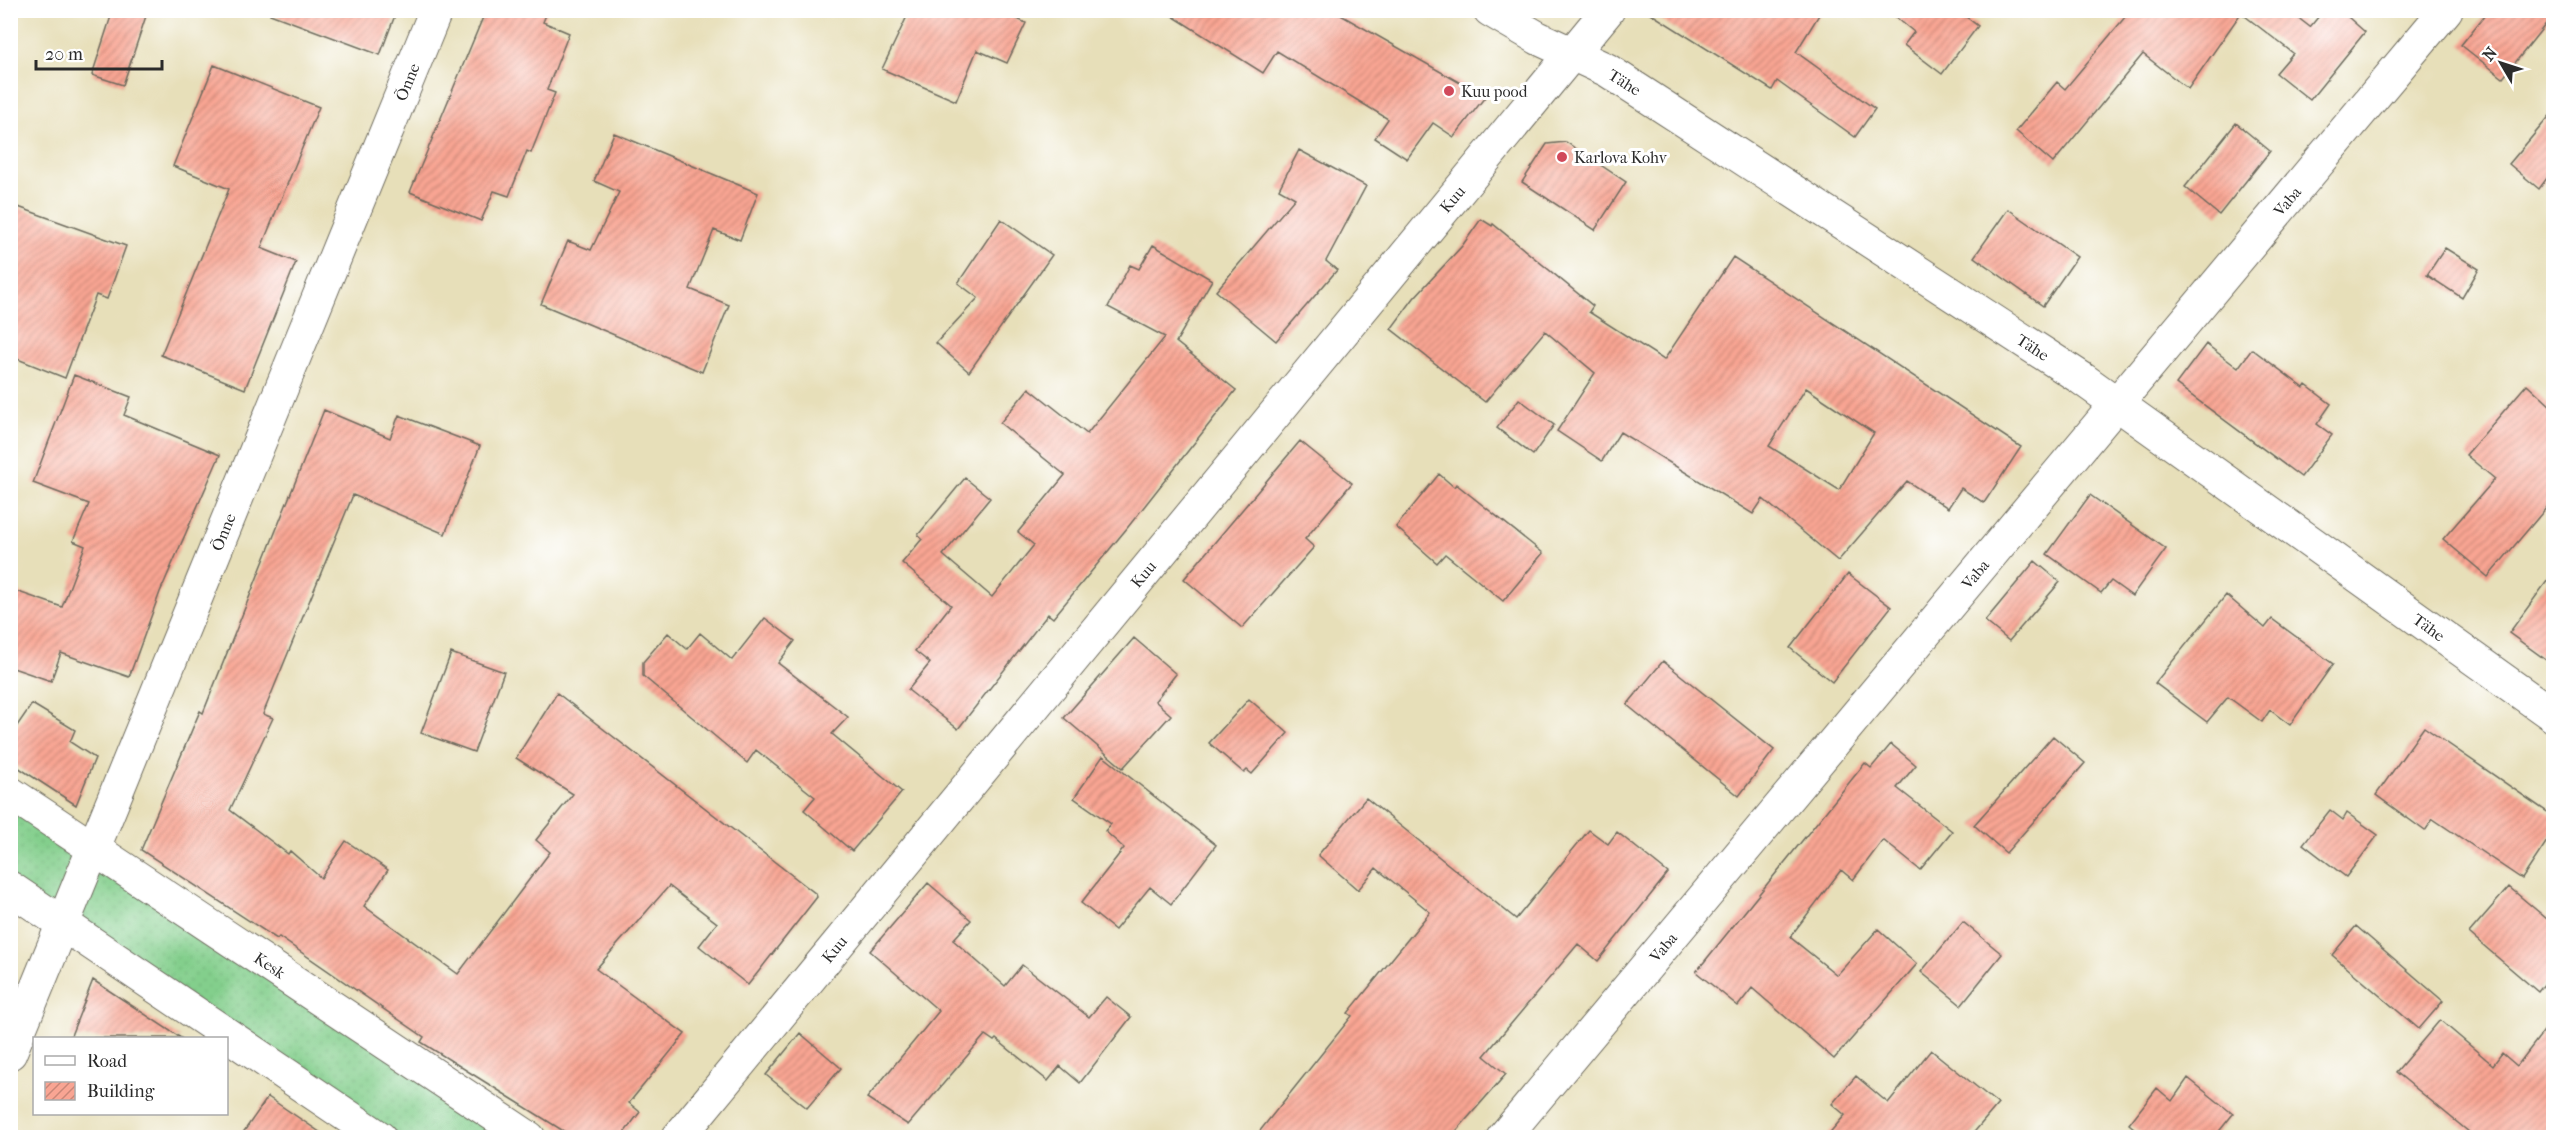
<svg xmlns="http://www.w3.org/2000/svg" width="2564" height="1148" viewBox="0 0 2564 1148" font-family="'IM FELL French Canon',serif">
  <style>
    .grass { fill: url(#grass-dots); stroke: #577d5c; stroke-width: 1.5 }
    .building { fill: url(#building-hatch); fill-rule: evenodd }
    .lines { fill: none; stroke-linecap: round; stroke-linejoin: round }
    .minor-casing { stroke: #6d6a5d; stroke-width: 35 }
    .minor { stroke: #fff; stroke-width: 33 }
    .poi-dot { fill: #d1495b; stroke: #fff; stroke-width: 2 }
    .labels { text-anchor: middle; stroke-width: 6; stroke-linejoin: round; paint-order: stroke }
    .street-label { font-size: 16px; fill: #2b2b2b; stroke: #fff }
    .poi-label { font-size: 16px; fill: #2b2b2b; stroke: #fff; text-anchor: start }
  </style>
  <defs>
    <pattern id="grass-dots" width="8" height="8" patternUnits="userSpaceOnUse" patternTransform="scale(1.5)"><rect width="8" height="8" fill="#83cf8c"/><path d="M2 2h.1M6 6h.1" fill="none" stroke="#71b279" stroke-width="1.8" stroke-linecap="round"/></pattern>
    <pattern id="building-hatch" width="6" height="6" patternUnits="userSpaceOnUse" patternTransform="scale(1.5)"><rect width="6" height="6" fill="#f9a593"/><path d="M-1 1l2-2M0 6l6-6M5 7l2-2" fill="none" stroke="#ca8778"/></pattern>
  </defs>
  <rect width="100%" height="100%" fill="#fff"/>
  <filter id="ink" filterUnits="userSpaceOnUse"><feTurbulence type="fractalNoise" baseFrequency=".0167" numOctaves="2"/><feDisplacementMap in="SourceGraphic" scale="12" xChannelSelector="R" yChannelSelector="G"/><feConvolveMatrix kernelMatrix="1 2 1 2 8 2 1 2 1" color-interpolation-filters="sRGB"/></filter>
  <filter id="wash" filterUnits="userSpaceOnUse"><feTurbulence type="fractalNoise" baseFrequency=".008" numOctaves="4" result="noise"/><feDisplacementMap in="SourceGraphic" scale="24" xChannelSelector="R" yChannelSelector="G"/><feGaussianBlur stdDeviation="1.35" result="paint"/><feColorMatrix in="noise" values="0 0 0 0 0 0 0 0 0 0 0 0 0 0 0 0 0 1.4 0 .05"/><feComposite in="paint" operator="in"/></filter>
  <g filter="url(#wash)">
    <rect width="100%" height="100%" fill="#e7dfb9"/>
    <path class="grass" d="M 10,793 L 529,1137 L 380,1137 L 11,888 Z"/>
    <g id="blocks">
      <path class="building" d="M 113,10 L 148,10 L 123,85 L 92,75 Z
        M 271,10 L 397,10 L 380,55 L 270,14 Z
        M 486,10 L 548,10 L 543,22 L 569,33 L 547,90 L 555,93 L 531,153 L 527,151 L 509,196 L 494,191 L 481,221 L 410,192 Z
        M 910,10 L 998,10 L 1026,23 L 1007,63 L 977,50 L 956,101 L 882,69 Z
        M 1163,10 L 1332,10 L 1485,97 L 1454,137 L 1433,123 L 1407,159 L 1375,138 L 1388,119 L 1277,51 L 1263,73 Z
        M 1645,10 L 1822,10 L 1796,52 L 1875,109 L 1855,137 L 1777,81 L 1772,90 Z
        M 1887,10 L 1957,10 L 1978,26 L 1942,74 L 1904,45 L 1914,32 Z
        M 2131,10 L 2288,10 L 2310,27 L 2324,10 L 2340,10 L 2365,32 L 2310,100 L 2276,73 L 2293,53 L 2241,13 L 2188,89 L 2143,54 L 2053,163 L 2016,131 L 2057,82 L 2065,89 Z
        M 2489,10 L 2553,10 L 2553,15 L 2503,78 L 2461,45 Z
        M 214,65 L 319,107 L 261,248 L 296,262 L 245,389 L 161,355 L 229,189 L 173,166 Z
        M 2553,112 L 2553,170 L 2539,189 L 2509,164 Z
        M 2236,123 L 2270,151 L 2219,215 L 2185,187 Z
        M 614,133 L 758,193 L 740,240 L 714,230 L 690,289 L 729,305 L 702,372 L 541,304 L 568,241 L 591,250 L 619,192 L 594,181 Z
        M 1566,142 L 1626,182 L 1595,230 L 1522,182 L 1547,144 Z
        M 1299,150 L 1366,186 L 1326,261 L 1337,270 L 1276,341 L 1216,291 L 1295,198 L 1279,189 Z
        M 10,204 L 126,246 L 107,299 L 96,295 L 65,378 L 10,356 Z
        M 2008,209 L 2077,257 L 2043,306 L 1974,257 Z
        M 1001,219 L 1052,255 L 969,372 L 936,343 L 978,298 L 958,283 Z
        M 1481,219 L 1492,226 L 1493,224 L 1593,306 L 1589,312 L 1664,360 L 1733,257 L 2021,447 L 1984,503 L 1961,488 L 1948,508 L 1907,481 L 1838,561 L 1763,499 L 1753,514 L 1620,432 L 1602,461 L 1557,431 L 1595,373 L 1545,331 L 1485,402 L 1391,329 L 1414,298 L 1462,246 ZM 1806,388 L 1874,433 L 1839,490 L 1769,446 Z
        M 1153,245 L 1212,280 L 1176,342 L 1236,390 L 1128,527 L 1053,618 L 1048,614 L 958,729 L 908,690 L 930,663 L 915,651 L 951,605 L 902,563 L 922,539 L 918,535 L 965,478 L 990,498 L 943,555 L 992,597 L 1034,545 L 1018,532 L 1065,475 L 1000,423 L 1029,388 L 1087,434 L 1165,337 L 1108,307 L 1130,265 L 1139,269 Z
        M 2445,248 L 2479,269 L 2462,298 L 2427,275 Z
        M 2206,344 L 2238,368 L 2252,349 L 2304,388 L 2306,385 L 2331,404 L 2317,424 L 2332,435 L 2301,477 L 2176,384 Z
        M 74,375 L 131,397 L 124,415 L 220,455 L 160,592 L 129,677 L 61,653 L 51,681 L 10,667 L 10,589 L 62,607 L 85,546 L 73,541 L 89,504 L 33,483 Z
        M 2527,384 L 2553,408 L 2553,500 L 2488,577 L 2443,539 L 2495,479 L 2466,455 Z
        M 1519,399 L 1554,425 L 1533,455 L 1497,428 Z
        M 324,410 L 390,438 L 399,415 L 480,446 L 445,534 L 353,495 L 263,714 L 273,718 L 230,810 L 288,854 L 290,851 L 321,878 L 346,841 L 388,870 L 364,906 L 458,974 L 550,852 L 536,840 L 573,794 L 516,758 L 557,693 L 816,894 L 817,897 L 748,985 L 699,946 L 717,923 L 669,886 L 596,969 L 685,1034 L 629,1103 L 640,1112 L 621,1137 L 573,1137 L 421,1042 L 424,1037 L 279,937 L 277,939 L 141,850 L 200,711 L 203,713 Z
        M 1300,441 L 1352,483 L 1305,539 L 1314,547 L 1242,628 L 1184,579 Z
        M 1439,474 L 1454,487 L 1456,484 L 1543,553 L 1503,601 L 1445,554 L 1437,563 L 1396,527 Z
        M 2090,495 L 2166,549 L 2132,596 L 2111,581 L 2101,593 L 2047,554 Z
        M 2035,561 L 2060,582 L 2009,641 L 1985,621 Z
        M 2553,573 L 2553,665 L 2509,633 Z
        M 1848,574 L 1891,607 L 1832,682 L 1790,648 Z
        M 2226,595 L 2265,628 L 2272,619 L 2333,664 L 2290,725 L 2270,710 L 2262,722 L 2228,697 L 2207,722 L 2155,683 Z
        M 765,618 L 795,641 L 778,663 L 848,717 L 832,734 L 902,792 L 852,851 L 804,810 L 815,797 L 756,750 L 747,763 L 643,676 L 643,662 L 668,633 L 687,649 L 700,633 L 732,660 Z
        M 1134,638 L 1176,674 L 1155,701 L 1171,715 L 1123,768 L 1064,718 Z
        M 451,653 L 504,672 L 474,752 L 421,733 Z
        M 1663,661 L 1774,750 L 1739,796 L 1627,705 Z
        M 1249,699 L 1288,733 L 1252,774 L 1247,770 L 1244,773 L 1209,743 Z
        M 32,704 L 75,730 L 70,742 L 95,758 L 76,805 L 10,762 L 10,736 Z
        M 2424,727 L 2553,816 L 2553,832 L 2522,879 L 2433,819 L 2425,831 L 2376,795 Z
        M 2053,736 L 2085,763 L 2006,853 L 1974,825 Z
        M 1891,744 L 1916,765 L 1897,788 L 1952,831 L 1920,870 L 1883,840 L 1853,880 L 1841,870 L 1790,937 L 1837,975 L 1878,929 L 1917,964 L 1834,1059 L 1752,988 L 1738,1006 L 1696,972 L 1865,763 L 1871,768 Z
        M 1103,756 L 1216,845 L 1171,904 L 1150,887 L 1115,930 L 1081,903 L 1124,848 L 1105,831 L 1111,824 L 1074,798 Z
        M 1366,798 L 1516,919 L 1589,830 L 1608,844 L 1617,832 L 1668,873 L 1598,961 L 1578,944 L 1484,1056 L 1506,1074 L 1451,1137 L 1255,1137 L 1352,1016 L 1348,1013 L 1430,912 L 1376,868 L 1358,890 L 1318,855 Z
        M 2330,810 L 2343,820 L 2347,813 L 2378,835 L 2346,877 L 2303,844 Z
        M 928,883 L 971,920 L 953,940 L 1005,986 L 1022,965 L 1089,1017 L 1106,997 L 1131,1017 L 1080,1083 L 1060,1066 L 1048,1081 L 996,1039 L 994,1041 L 985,1035 L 908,1125 L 867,1098 L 939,1011 L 870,951 Z
        M 2509,887 L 2553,924 L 2553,973 L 2538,992 L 2469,933 Z
        M 1963,922 L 2002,954 L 1961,1005 L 1921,972 Z
        M 2356,926 L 2443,1001 L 2419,1029 L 2332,955 Z
        M 93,980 L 181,1038 L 70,1038 Z
        M 2553,1019 L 2553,1137 L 2475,1137 L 2396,1072 L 2440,1020 L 2493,1065 L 2502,1053 L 2517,1066 Z
        M 800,1033 L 841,1068 L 807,1108 L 766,1075 Z
        M 1931,1050 L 1998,1104 L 1970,1137 L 1826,1137 L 1845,1115 L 1832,1104 L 1856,1076 L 1888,1103 Z
        M 2188,1078 L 2233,1114 L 2216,1135 L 2219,1137 L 2145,1137 L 2129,1124 L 2157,1088 L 2172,1101 Z
        M 268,1097 L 327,1137 L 240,1137 Z"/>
    </g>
  </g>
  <g filter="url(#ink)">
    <use href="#blocks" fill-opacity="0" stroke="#6d6a5d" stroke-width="1.5"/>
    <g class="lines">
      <defs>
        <path id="minor" d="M 1490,10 L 1538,38 L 1607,70 L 2081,378 L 2554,716
          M 10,793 L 529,1138
          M 10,888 L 380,1138
          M 10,1053 L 436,10
          M 678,1138 L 1608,10
          M 1503,1138 L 2446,10"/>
      </defs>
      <use href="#minor" class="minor-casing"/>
      <use href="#minor" class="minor"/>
    </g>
  </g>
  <g class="poi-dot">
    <circle cx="1449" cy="91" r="6"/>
    <circle cx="1562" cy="157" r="6"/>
  </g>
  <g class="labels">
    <g class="street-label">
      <text transform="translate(407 82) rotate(-68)" y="6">Õnne</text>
      <text transform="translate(1625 82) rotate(32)" y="6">Tähe</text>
      <text transform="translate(1452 199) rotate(-50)" y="6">Kuu</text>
      <text transform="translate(2287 201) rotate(-50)" y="6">Vaba</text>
      <text transform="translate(2033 347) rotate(33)" y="6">Tähe</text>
      <text transform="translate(223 532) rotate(-68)" y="6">Õnne</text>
      <text transform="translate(1143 574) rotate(-50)" y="6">Kuu</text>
      <text transform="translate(1975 574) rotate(-50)" y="6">Vaba</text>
      <text transform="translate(2429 627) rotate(36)" y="6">Tähe</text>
      <text transform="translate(1663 947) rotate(-50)" y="6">Vaba</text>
      <text transform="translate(834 949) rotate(-51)" y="6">Kuu</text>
      <text transform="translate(270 965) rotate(34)" y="6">Kesk</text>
    </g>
    <g class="poi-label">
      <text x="1461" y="97">Kuu pood</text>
      <text x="1574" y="163">Karlova Kohv</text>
    </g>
  </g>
  <rect width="2564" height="1148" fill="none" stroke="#fff" stroke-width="36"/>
  <rect x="33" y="1037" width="195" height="78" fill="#ffffff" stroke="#aaaaaa" stroke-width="1.5"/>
  <rect x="45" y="1056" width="30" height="9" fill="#ffffff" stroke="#aaaaaa" stroke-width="1.5"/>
  <text x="87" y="1067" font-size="18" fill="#2b2b2b">Road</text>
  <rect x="45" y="1082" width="30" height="18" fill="url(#building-hatch)" stroke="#aaaaaa" stroke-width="1.5"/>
  <text x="87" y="1097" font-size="18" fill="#2b2b2b">Building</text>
  <g transform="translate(2501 63) rotate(309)" stroke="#ffffff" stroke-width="4.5" paint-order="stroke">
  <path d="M0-4.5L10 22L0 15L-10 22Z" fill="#2b2b2b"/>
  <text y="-9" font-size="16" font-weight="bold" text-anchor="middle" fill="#2b2b2b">N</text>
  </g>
  <path d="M36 60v9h126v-9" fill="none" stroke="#2b2b2b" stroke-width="3"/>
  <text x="45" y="60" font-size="18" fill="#2b2b2b" stroke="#ffffff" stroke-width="4.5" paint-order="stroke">20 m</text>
</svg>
